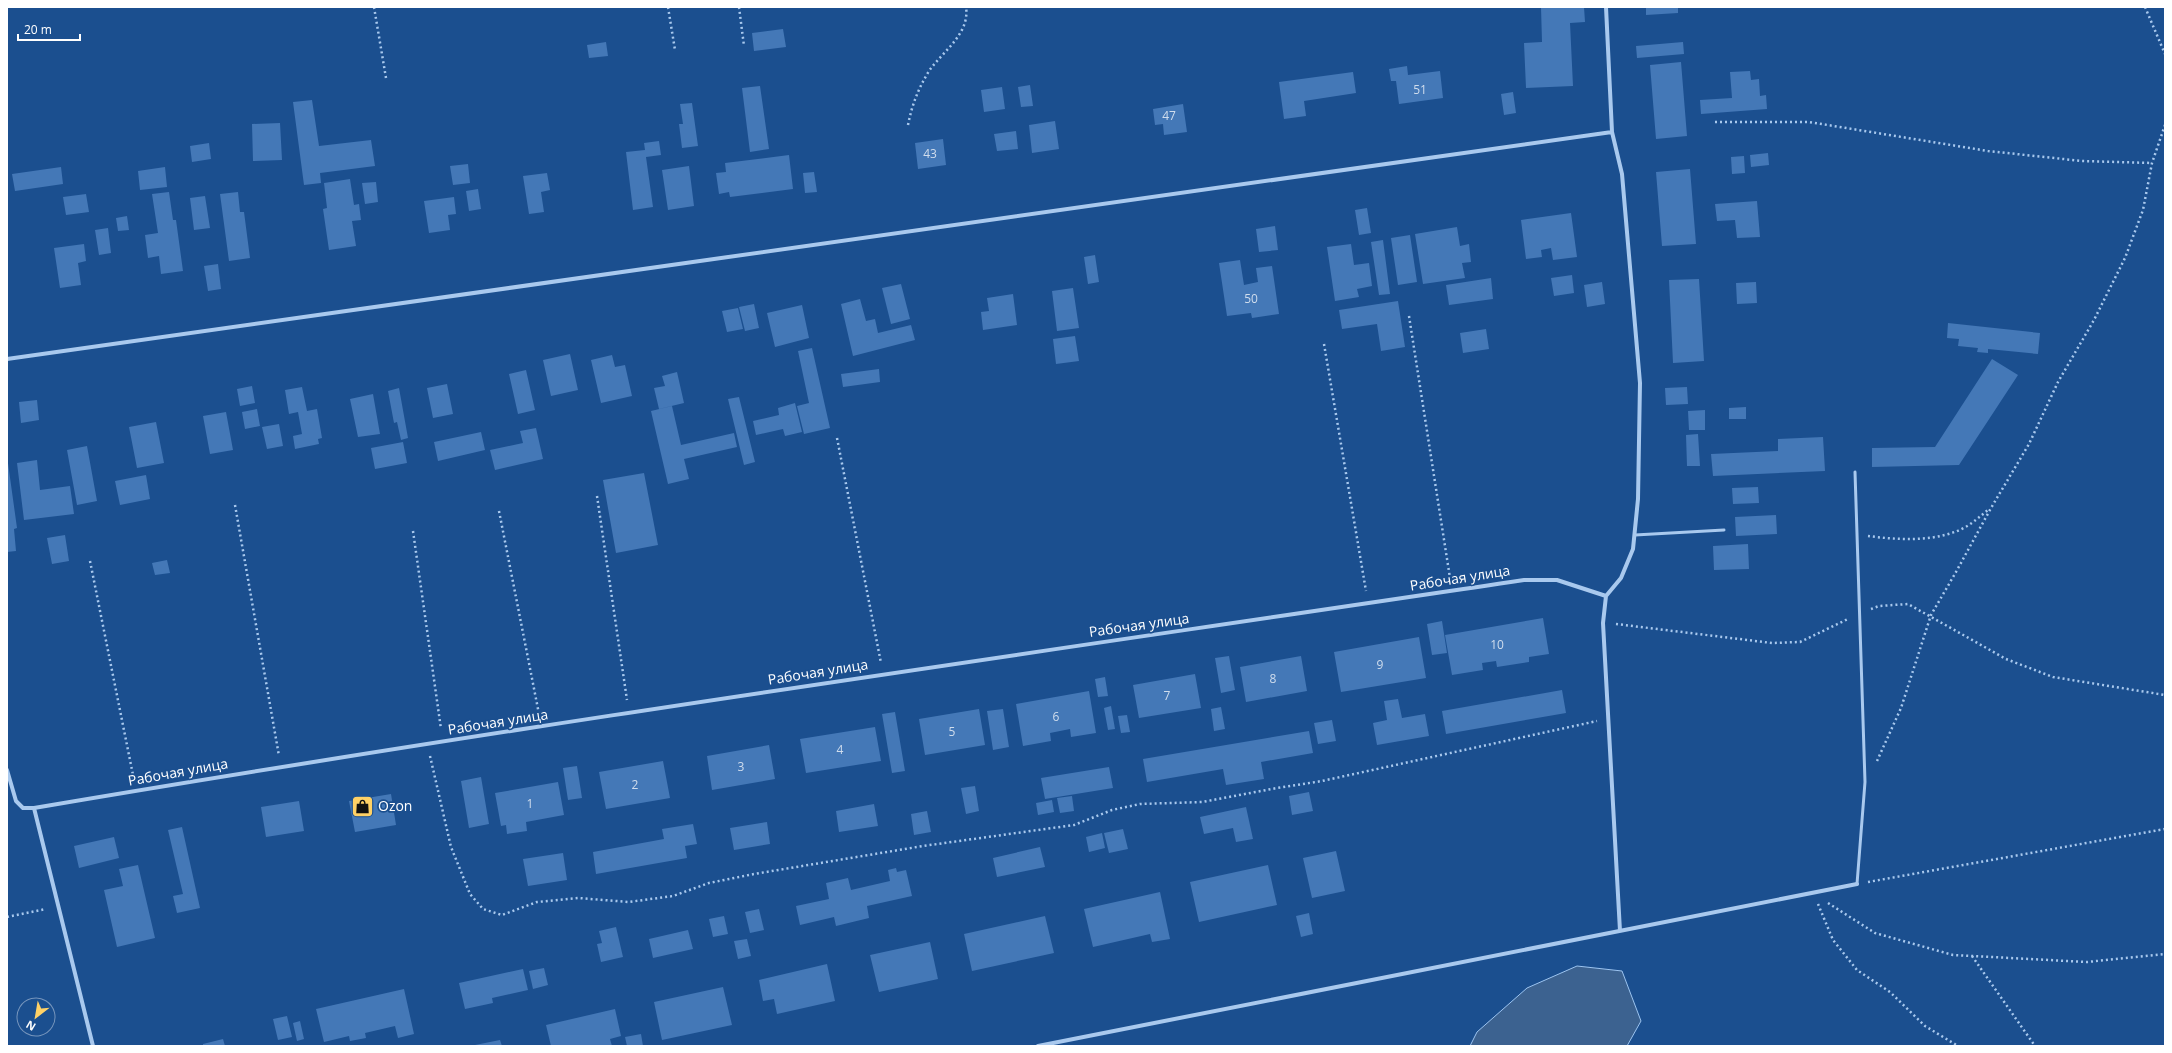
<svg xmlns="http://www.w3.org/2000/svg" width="2172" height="1053" viewBox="0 0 2172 1053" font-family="'Open Sans',sans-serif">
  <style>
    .water { fill: #3c6290; stroke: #9cc4f0 }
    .building { fill: #4478b7 }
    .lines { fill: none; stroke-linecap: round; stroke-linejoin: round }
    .path { stroke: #a9c9ee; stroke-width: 2.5; stroke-dasharray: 2 3; stroke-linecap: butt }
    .service { stroke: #a9c9ee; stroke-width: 3 }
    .minor { stroke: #a9c9ee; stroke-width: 4 }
    .labels { text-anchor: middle; stroke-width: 3.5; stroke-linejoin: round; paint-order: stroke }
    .number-label { font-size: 12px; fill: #d0dded }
    .street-label { font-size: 14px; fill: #fff; stroke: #1b4f8f }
    .poi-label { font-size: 14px; fill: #fff; stroke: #1b4f8f; text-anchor: start }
  </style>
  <rect width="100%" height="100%" fill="#1b4f8f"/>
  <path class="water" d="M 1577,966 L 1622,971 L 1641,1021 L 1627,1046 L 1470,1046 L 1477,1032 L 1527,988 Z"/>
  <path class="building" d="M 1541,7 L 1584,7 L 1585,22 L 1570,23 L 1573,86 L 1526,88 L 1524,43 L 1542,42 Z
    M 1646,7 L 1678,7 L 1678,13 L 1646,15 Z
    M 783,29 L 786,47 L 754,51 L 752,33 Z
    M 606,42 L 608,56 L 589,58 L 587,45 Z
    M 1683,42 L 1684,54 L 1637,58 L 1636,46 Z
    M 1681,62 L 1687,136 L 1656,139 L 1650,65 Z
    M 1407,66 L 1408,75 L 1440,71 L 1443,98 L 1399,104 L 1396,81 L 1391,81 L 1389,69 Z
    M 1750,71 L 1751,80 L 1759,79 L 1760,96 L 1766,95 L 1767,109 L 1701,114 L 1700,100 L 1732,98 L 1730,72 Z
    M 1353,72 L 1356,93 L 1304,101 L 1306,116 L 1284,119 L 1279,82 Z
    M 1030,85 L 1033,106 L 1021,107 L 1018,87 Z
    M 760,86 L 769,149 L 750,152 L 742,88 Z
    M 1002,87 L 1005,109 L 984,112 L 981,90 Z
    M 1513,92 L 1516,113 L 1504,115 L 1501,94 Z
    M 312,100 L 319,146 L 371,140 L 375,166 L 320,173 L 321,183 L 304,185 L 293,102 Z
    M 692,103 L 698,146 L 682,148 L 679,124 L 683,124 L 680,104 Z
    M 1183,104 L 1187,132 L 1164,135 L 1163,124 L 1155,125 L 1153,109 Z
    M 1055,121 L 1059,149 L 1032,153 L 1029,125 Z
    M 280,123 L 282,160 L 253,161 L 252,124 Z
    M 1016,131 L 1018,149 L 997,151 L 994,134 Z
    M 943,139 L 946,165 L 918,169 L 915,143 Z
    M 659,141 L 661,155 L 646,157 L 653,207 L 633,210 L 626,152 L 645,150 L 644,143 Z
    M 209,143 L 211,159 L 192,162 L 190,146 Z
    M 1768,153 L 1769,165 L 1751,167 L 1750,155 Z
    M 789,155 L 793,189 L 730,197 L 729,192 L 719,194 L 716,173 L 726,172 L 725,163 Z
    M 1744,156 L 1745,173 L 1732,174 L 1731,157 Z
    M 468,164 L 470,183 L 453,185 L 450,166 Z
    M 689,166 L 694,206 L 668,210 L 662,170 Z
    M 61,167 L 63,184 L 15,191 L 12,174 Z
    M 165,167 L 167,187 L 140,190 L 138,171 Z
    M 1690,169 L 1696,244 L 1662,246 L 1656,172 Z
    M 814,172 L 817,192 L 805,193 L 803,173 Z
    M 547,173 L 550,190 L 541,192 L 544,212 L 529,214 L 523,176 Z
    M 350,179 L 354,205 L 359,204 L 361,220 L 352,221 L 356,246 L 329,250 L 323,209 L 327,208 L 324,183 Z
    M 376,182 L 378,202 L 365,204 L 362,183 Z
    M 478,189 L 481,209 L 469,211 L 466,191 Z
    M 169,192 L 173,220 L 176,220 L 183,271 L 161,274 L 159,256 L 148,258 L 145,235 L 158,233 L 152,194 Z
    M 238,192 L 240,212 L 244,212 L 250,258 L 229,261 L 220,194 Z
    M 86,194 L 89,212 L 66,215 L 63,197 Z
    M 205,196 L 210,228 L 194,230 L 190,198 Z
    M 454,197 L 456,214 L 448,215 L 450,230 L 429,233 L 424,201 Z
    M 1757,201 L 1760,237 L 1737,238 L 1735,220 L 1717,221 L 1715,204 Z
    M 1367,208 L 1371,233 L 1359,235 L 1355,210 Z
    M 1571,213 L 1577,257 L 1553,260 L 1551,248 L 1541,250 L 1542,257 L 1526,259 L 1521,220 Z
    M 127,216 L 129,230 L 118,231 L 116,218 Z
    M 1275,226 L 1278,250 L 1259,252 L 1256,229 Z
    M 1457,227 L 1460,246 L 1469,244 L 1471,262 L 1462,263 L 1465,278 L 1423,284 L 1415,234 Z
    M 108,228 L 111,253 L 99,255 L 95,230 Z
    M 1410,235 L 1417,282 L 1398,285 L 1391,238 Z
    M 1383,240 L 1390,294 L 1379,295 L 1371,242 Z
    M 84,244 L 86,261 L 78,263 L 81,285 L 60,288 L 54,248 Z
    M 1351,244 L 1354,265 L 1369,263 L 1372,286 L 1357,289 L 1359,297 L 1335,301 L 1327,247 Z
    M 1095,255 L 1099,282 L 1088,284 L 1084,257 Z
    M 1240,260 L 1244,285 L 1258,282 L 1256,268 L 1272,266 L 1279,314 L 1252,318 L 1251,313 L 1227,316 L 1219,263 Z
    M 218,264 L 221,289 L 208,291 L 204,266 Z
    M 1572,275 L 1574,293 L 1554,296 L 1551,278 Z
    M 1491,278 L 1493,299 L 1449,305 L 1446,285 Z
    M 1699,279 L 1704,361 L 1673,363 L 1669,280 Z
    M 1602,282 L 1605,304 L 1587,307 L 1584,285 Z
    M 1756,282 L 1757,303 L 1737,304 L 1736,283 Z
    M 901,284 L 910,319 L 891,324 L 882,288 Z
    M 1073,288 L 1079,328 L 1057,331 L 1052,291 Z
    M 1013,294 L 1017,325 L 983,330 L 981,312 L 989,311 L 987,298 Z
    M 860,299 L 866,321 L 875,319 L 878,333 L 911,325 L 915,340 L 853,356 L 841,304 Z
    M 1398,301 L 1405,347 L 1381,351 L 1377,324 L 1342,329 L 1339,310 Z
    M 754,304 L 759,328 L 745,331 L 739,307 Z
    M 802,305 L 809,338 L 775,347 L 767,313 Z
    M 738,308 L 743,329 L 727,332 L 722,311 Z
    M 1948,323 L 2040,333 L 2038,354 L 1988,349 L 1988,353 L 1977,352 L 1978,348 L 1958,346 L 1959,339 L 1947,338 Z
    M 1486,329 L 1489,349 L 1463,353 L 1460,333 Z
    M 1075,336 L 1079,361 L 1056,364 L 1053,339 Z
    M 812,348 L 830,428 L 804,434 L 797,406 L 809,403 L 798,351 Z
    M 570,354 L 578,390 L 551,396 L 543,360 Z
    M 612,355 L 615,367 L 625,365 L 632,396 L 601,403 L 591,360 Z
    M 1992,359 L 2018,375 L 1959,465 L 1872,467 L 1872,448 L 1935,447 Z
    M 879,369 L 880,382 L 843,387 L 841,374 Z
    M 526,370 L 535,410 L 518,414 L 509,374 Z
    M 677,372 L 684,403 L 659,409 L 654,388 L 665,386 L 662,376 Z
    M 447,384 L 453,414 L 433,418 L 427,388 Z
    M 252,386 L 255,403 L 240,406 L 237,389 Z
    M 302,387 L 307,411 L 317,409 L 322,438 L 318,439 L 319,444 L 295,449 L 293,436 L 302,434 L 298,412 L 289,414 L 285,390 Z
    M 1687,387 L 1688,404 L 1666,405 L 1665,388 Z
    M 399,388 L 408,438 L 401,440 L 397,422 L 394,423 L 388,391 Z
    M 373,394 L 380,434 L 358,437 L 350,399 Z
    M 739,397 L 755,462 L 744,465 L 728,399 Z
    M 37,400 L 39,420 L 21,423 L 19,402 Z
    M 795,403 L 802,432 L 785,436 L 783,429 L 756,435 L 753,421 L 779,415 L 778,408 Z
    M 672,406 L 681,445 L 734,433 L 737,447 L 684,459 L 689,479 L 668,484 L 651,411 Z
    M 1746,407 L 1746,419 L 1729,419 L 1729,408 Z
    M 257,409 L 260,426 L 245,429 L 242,412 Z
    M 1705,410 L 1705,430 L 1689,430 L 1688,411 Z
    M 226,412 L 233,450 L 210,454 L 203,416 Z
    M 156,422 L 164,463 L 137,468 L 129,427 Z
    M 279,424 L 283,446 L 267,449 L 262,427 Z
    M 536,428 L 543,459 L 495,470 L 490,450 L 523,443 L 520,431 Z
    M 481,432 L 485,450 L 438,461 L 434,442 Z
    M 1698,434 L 1700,466 L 1687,466 L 1686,435 Z
    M 1823,437 L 1825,471 L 1713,476 L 1711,454 L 1778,451 L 1778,439 Z
    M 403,442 L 407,463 L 375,469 L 371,448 Z
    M 87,446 L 97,501 L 77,505 L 67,450 Z
    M 7,456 L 17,528 L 14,529 L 16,551 L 7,552 Z
    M 37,460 L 40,490 L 70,486 L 74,514 L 24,520 L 17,463 Z
    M 644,473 L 658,545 L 616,553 L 603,480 Z
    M 146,475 L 150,499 L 120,505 L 115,481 Z
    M 1758,487 L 1759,503 L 1733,504 L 1732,488 Z
    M 1776,515 L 1777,534 L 1736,536 L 1735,517 Z
    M 65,535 L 69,561 L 52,564 L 47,538 Z
    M 1748,544 L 1749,569 L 1714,570 L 1713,546 Z
    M 167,560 L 170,573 L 155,575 L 152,563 Z
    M 1543,618 L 1549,654 L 1529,657 L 1529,662 L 1497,667 L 1496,661 L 1482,663 L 1483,670 L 1452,675 L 1445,635 Z
    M 1442,621 L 1447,653 L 1432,655 L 1427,624 Z
    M 1419,637 L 1426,678 L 1341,692 L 1334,652 Z
    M 1229,656 L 1235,690 L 1221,693 L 1215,658 Z
    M 1301,656 L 1307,691 L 1246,702 L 1240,667 Z
    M 1195,674 L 1201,708 L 1139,718 L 1133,685 Z
    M 1105,677 L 1108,696 L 1098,697 L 1095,679 Z
    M 1562,690 L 1566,713 L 1446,734 L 1442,711 Z
    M 1089,691 L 1096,733 L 1071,737 L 1070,729 L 1050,733 L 1051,741 L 1023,746 L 1016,704 Z
    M 1398,699 L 1402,718 L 1425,714 L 1429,736 L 1377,745 L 1373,723 L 1387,720 L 1384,701 Z
    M 1111,706 L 1115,729 L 1108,730 L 1104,708 Z
    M 1221,707 L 1225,729 L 1214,731 L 1211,709 Z
    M 979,709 L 985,745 L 925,755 L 919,719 Z
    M 1003,709 L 1009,747 L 993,750 L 987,711 Z
    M 895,712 L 905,771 L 892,773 L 882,714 Z
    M 1127,715 L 1130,732 L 1121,733 L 1118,716 Z
    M 1332,720 L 1336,741 L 1318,744 L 1314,723 Z
    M 875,727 L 881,761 L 806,773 L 800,739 Z
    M 1309,731 L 1313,753 L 1261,762 L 1264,779 L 1226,785 L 1223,769 L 1147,782 L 1143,759 Z
    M 769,745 L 775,779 L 712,790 L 707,756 Z
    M 663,761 L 670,798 L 606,809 L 599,772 Z
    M 577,766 L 582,798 L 568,800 L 563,768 Z
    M 1109,767 L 1113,788 L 1045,799 L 1041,778 Z
    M 481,777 L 489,824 L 469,828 L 461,781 Z
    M 558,782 L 564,815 L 526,822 L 527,831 L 507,834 L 506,825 L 501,826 L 495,793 Z
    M 975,786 L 979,811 L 966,814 L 961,788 Z
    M 1309,792 L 1313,811 L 1292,815 L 1289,796 Z
    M 391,794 L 396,825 L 355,832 L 349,801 Z
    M 1072,796 L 1074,811 L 1060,813 L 1057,798 Z
    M 1052,800 L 1054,812 L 1038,815 L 1036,803 Z
    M 299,801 L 304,831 L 266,837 L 261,807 Z
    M 874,804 L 878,826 L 839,832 L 836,811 Z
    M 1246,807 L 1253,839 L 1236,842 L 1233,828 L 1204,834 L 1200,817 Z
    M 927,811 L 931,832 L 914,835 L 911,814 Z
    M 767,822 L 770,844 L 734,850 L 730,828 Z
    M 693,824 L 697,844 L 685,846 L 687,858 L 596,874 L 593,852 L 664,839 L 662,829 Z
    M 182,827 L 200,908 L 177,913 L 173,896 L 183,894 L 168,830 Z
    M 1123,829 L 1128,849 L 1109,853 L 1104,833 Z
    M 1102,833 L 1105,848 L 1089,852 L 1086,837 Z
    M 114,837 L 119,858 L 79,868 L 74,846 Z
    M 1040,847 L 1045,867 L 997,877 L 993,858 Z
    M 1336,851 L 1345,891 L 1312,898 L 1303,858 Z
    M 563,853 L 567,880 L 528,886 L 523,859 Z
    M 138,865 L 155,938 L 117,947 L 104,890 L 123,886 L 119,869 Z
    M 1268,865 L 1277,905 L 1199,922 L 1190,882 Z
    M 896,868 L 897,872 L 906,870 L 912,896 L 867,906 L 869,918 L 836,926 L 834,917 L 800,925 L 796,906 L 829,899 L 826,883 L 848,878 L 851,890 L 890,881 L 888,870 Z
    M 1160,892 L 1170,939 L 1152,942 L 1150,934 L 1093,947 L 1084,909 Z
    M 759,909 L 764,930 L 750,933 L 745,912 Z
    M 1309,913 L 1313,934 L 1301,937 L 1296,916 Z
    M 724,916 L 728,934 L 713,937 L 709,919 Z
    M 1045,916 L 1054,953 L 972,971 L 964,934 Z
    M 616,927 L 623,957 L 601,962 L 597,944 L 602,943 L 599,931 Z
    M 688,930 L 693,949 L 653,958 L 649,939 Z
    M 747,939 L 751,956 L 738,959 L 734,941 Z
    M 930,942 L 938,979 L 879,992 L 870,955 Z
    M 827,964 L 835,1001 L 777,1014 L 774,999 L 763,1001 L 759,980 Z
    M 544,968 L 548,985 L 533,989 L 529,971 Z
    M 523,969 L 528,990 L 492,998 L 493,1003 L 465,1009 L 459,983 Z
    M 723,987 L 732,1025 L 662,1040 L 654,1002 Z
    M 404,989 L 414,1034 L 398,1038 L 395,1026 L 365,1033 L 366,1038 L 350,1041 L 349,1036 L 324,1042 L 316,1009 Z
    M 615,1009 L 621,1036 L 610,1039 L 612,1046 L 551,1046 L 546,1025 Z
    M 287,1016 L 292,1037 L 278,1040 L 273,1019 Z
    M 300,1021 L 304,1039 L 297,1041 L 293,1023 Z
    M 641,1034 L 643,1046 L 627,1046 L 625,1037 Z
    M 223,1039 L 225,1046 L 203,1046 L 203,1044 Z
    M 500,1040 L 502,1046 L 475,1046 L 475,1045 Z"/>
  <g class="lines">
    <path class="path" d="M 374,7 L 386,78
      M 668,7 L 675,50
      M 739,7 L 744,46
      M 2145,7 L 2165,54
      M 1715,122 L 1809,122 L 1988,151 L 2082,161 L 2152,163
      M 908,125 C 912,105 918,89 929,71 C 943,51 970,34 966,7
      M 1409,316 L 1450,578
      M 1324,344 L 1366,591
      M 837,438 L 881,663
      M 597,496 L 627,700
      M 235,505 L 279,756
      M 499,511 L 539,714
      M 413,531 L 441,729
      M 1868,536 C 1899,540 1940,543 1969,525 C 1976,520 1982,515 1989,509
      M 90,561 L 134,780
      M 1871,609 L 1879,606 L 1908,604 L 2006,659 L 2053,677 L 2165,695
      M 1616,624 L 1772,643 L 1800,642 L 1848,619
      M 430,756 L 451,847 L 470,894 L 483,909 L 502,915 L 537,902 L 578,898 L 629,902 L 673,896 L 709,883 L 754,874 L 923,846 L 1074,825 L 1112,810 L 1140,804 L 1202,802 L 1277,788 L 1322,781 L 1597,721
      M 1877,761 L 1901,708 L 1931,615 L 1956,572 L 1991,508 L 2029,444 L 2058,382 L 2094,320 L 2125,258 L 2143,210 L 2152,163 L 2165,125
      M 1868,882 L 2165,829
      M 1828,903 L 1875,933 L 1953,955 L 2087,962 L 2165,954
      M 1818,904 L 1833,940 L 1857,970 L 1890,992 L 1925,1026 L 1958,1046
      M 7,917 L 46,909
      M 1972,956 L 2035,1046"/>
    <path class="service" d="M 1855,472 L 1865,782 L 1857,884
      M 1635,535 L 1724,530"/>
    <path class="minor" d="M 1606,7 L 1612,132 L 1622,174 L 1640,383 L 1638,499 L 1633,549 L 1621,578 L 1606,596 L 1603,623 L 1620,931
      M 7,359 L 1612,132
      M 7,770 L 16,801 L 23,808 L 34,808 L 93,1046
      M 34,808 C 529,724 1027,654 1524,580 L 1557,580 L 1606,596
      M 1038,1046 L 1857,884"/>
  </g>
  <defs>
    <symbol id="shop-square" viewBox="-11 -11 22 22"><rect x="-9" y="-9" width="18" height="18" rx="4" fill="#ffd166" stroke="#1b4f8f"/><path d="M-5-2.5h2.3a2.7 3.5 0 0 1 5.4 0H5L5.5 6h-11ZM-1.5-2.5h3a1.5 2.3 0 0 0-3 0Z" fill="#111"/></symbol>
  </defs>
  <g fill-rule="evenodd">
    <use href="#shop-square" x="350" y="794" width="25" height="25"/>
  </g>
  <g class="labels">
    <g class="number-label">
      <text x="1420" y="94">51</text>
      <text x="1169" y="120">47</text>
      <text x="930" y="158">43</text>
      <text x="1251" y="303">50</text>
      <text x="1497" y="649">10</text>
      <text x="1380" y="669">9</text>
      <text x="1273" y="683">8</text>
      <text x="1167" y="700">7</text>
      <text x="1056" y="721">6</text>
      <text x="952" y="736">5</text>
      <text x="840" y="754">4</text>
      <text x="741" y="771">3</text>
      <text x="635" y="789">2</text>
      <text x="530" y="808">1</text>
    </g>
    <g class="street-label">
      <text transform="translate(1460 578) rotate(-9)" y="5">Рабочая улица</text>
      <text transform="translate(1139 625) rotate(-8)" y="5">Рабочая улица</text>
      <text transform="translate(818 672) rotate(-9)" y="5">Рабочая улица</text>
      <text transform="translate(498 722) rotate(-9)" y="5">Рабочая улица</text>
      <text transform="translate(178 772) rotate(-10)" y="5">Рабочая улица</text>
    </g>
    <g class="poi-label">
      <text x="378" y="811">Ozon</text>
    </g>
  </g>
  <rect width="2172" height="1053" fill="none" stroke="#ffffff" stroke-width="16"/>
  <g transform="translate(36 1017) rotate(211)"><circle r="19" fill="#1b4f8f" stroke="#7695bc"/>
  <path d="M0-3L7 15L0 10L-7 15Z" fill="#ffd166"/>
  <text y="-6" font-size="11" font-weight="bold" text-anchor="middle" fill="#ffffff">N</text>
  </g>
  <path d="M18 34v6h62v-6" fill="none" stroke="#ffffff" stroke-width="2"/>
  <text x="24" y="34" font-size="12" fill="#ffffff" stroke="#1b4f8f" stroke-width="3" paint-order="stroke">20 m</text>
</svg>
